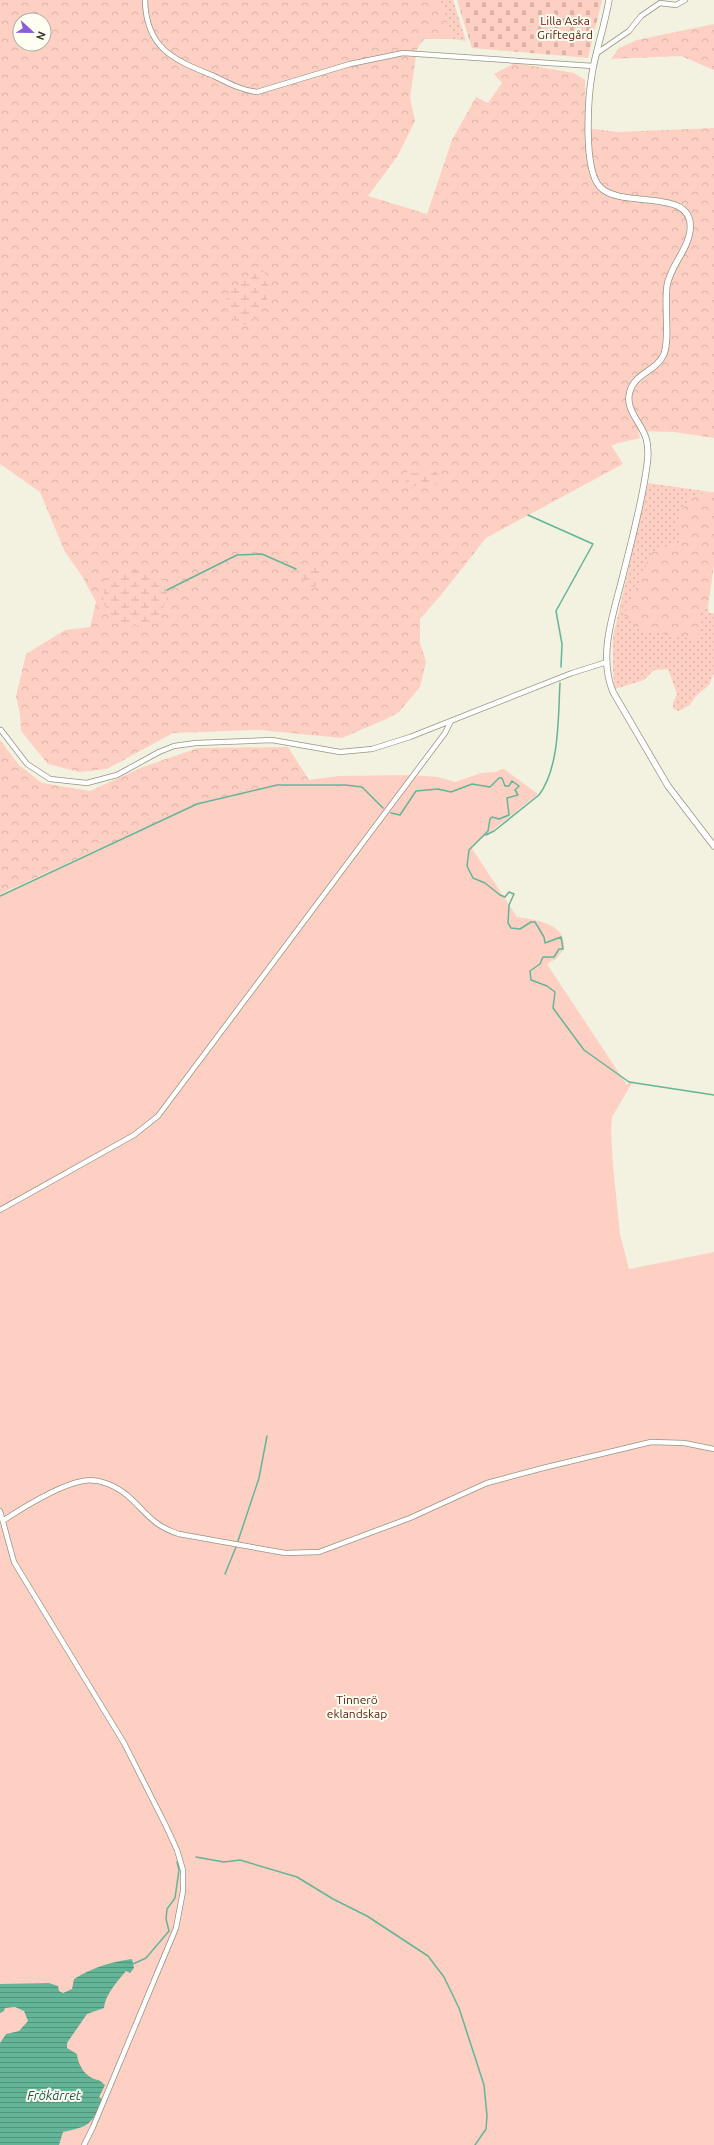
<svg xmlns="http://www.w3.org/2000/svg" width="714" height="2145" viewBox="0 0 714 2145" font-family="Ubuntu,sans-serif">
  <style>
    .grass { fill: url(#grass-dots) }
    .forest { fill: url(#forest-crowns); fill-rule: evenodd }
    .wetland { fill: url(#wetland-marsh) }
    .cemetery { fill: url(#cemetery-stones) }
    .park { fill: #fed0c3 }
    .water { fill: url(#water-rules) }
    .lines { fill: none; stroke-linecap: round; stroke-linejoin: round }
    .stream { stroke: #64b597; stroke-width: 1.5 }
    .minor-casing { stroke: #969484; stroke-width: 6 }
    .tertiary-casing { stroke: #969484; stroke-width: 7 }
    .minor { stroke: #fff; stroke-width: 4.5 }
    .tertiary { stroke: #fff; stroke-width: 5.5 }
    .labels { text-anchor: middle; stroke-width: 4; stroke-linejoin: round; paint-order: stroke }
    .park-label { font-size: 12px; fill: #591a07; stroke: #fffef3 }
    .water-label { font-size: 13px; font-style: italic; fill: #165642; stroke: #fffef3 }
  </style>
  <defs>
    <pattern id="grass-dots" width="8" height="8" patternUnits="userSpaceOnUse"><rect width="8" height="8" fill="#fed0c3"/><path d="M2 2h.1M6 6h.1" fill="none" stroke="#dab3a8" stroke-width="1.8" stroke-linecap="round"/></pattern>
    <pattern id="forest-crowns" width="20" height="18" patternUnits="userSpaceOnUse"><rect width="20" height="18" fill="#fed0c3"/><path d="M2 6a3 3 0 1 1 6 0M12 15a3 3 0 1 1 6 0" fill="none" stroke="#dab3a8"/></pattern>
    <pattern id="wetland-marsh" width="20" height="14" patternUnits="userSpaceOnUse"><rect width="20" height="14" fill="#fed0c3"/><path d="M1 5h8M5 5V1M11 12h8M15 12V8" fill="none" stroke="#dab3a8"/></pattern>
    <pattern id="cemetery-stones" width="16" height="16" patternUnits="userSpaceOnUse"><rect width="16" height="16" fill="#fed0c3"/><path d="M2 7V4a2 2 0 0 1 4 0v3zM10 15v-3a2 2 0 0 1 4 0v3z" fill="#dab3a8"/></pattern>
    <pattern id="water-rules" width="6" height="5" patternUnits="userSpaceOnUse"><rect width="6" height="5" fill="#64b597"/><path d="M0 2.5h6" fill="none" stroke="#53947c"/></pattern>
  </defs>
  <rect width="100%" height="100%" fill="#f3f1df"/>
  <path class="grass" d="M 438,0 L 453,0 L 466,41 L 453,39 L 440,2 Z
    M 648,483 L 711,492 L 689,498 L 683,541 L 652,552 L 702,627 L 698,612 L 708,607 L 709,613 L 714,613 L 714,673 L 709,685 L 695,697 L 690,705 L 679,711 L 673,709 L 673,703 L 677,694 L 668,669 L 654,670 L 644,680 L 615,689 L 613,671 L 613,637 Z"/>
  <path class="forest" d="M 0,0 L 438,0 L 440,2 L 453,39 L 424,39 L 417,49 L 410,98 L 415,121 L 397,157 L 368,196 L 427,214 L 452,140 L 476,97 L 488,103 L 502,83 L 494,74 L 515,63 L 574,73 L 585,80 L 586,128 L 618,132 L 714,128 L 714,438 L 674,432 L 638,431 L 640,438 L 611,445 L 623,464 L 486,538 L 441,595 L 420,619 L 420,642 L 426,662 L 420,687 L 399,712 L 384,720 L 342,738 L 259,730 L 173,733 L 107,769 L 79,772 L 48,764 L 21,731 L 20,714 L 16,696 L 26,654 L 65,630 L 90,627 L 96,602 L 82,576 L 65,552 L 40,492 L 0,464 ZM 20,20 L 44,20 L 44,44 L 20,44 Z
    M 714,24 L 714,70 L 681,56 L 611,59 L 619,48 L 637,40 Z
    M 711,492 L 714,492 L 714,565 L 708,607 L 698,613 L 702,627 L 696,639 L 640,630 L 624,615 L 652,552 L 682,541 L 676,520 L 689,498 Z
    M 0,740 L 19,765 L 42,783 L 90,791 L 143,767 L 198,748 L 288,747 L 309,780 L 197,804 L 0,894 Z"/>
  <path class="wetland" d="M 260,267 C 280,288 264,315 242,326 C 229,316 224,310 227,294 Z
    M 431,468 L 440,476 L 437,485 L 418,484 L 410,490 L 405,488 L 403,483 L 408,479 L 407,472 L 411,469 L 415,474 Z
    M 315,564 L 323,565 C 322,575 320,582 312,589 L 307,588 L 296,569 Z
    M 147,569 C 152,572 159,575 163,580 C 173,591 164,613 153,620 C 144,626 130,626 120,627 L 103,603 L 106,576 Z"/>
  <path class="cemetery" d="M 457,0 L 602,0 L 588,58 L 472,48 Z"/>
  <path class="park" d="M 501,769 L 504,769 L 538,794 L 471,847 L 517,917 C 536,920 567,923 564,949 L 557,958 L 547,964 L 627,1085 L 629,1082 L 632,1083 L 612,1117 L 611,1129 L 613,1166 L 620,1234 L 629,1269 L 714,1252 L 714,2145 L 0,2145 L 0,895 L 197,804 L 291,782 L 339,776 L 412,775 L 438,777 L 455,782 L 481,773 L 496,772 Z"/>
  <path class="water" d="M 132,1959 L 134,1968 L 130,1973 L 126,1971 C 117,1982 105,1995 104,2008 L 87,2014 L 67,2043 L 67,2048 L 77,2054 C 78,2066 87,2079 99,2080 L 105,2085 L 99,2097 L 102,2099 C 92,2125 90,2126 63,2132 L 59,2145 L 0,2145 L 0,2043 L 6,2034 L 19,2031 L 28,2021 L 24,2011 L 15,2007 L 5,2008 L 4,2011 L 0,2013 L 0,1984 L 49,1983 L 58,1986 L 59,1991 L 63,1993 L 72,1989 L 74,1979 C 94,1967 110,1962 132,1959 Z"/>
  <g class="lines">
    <path class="stream" d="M 528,515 L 593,544 L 556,611 L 562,644 L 561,667
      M 167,590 L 237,555 L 262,554 L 296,569
      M 391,813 L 400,815 L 416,791 L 438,789 L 451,792 L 472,784 L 490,787 L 499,778 L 502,778 L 505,786 L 509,786 L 512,781 L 519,786 L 515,790 L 518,795 L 507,798 L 509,815 L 499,819 L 492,817 L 490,819 L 488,831 L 469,850 L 467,866 L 473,878 L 485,883 L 500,895 L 505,897 L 509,892 L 514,894 L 509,905 L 508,923 L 511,928 L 520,929 L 531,922 L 535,922 L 544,937 L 545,943 L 561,937 L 563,949 L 559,949 L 554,957 L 543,957 L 540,964 L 530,971 L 531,980 L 547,986 L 555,992 L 553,1008 L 584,1050 L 629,1082 L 714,1095
      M 486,835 L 494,831 L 539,795 C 560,767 558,716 560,683
      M 0,896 L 197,804 L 277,785 L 345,785 L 362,787 L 383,808
      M 238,1541 L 259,1478 L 267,1436
      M 225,1574 L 236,1547
      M 196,1857 L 224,1862 L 240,1860 L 297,1877 L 333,1899 L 367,1916 L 428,1956 L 444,1977 L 459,2008 L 484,2085 L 487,2116 L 486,2129 L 475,2145
      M 133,1964 L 146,1958 L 169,1931 L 166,1919 L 167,1909 L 175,1898 L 179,1870 L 177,1862"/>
    <defs>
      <path id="minor" d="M 145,0 C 146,49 174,60 214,76 C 228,83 241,90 257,92 L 350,64 L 403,53 L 593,66
        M 597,53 L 629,31 L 641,16 L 660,3 L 676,5 L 685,0
        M 1,730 L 27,764 L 50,779 L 87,783 L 117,775 L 159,752 L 174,746 L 196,743 L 272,740 L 340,752 L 372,749 L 410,737 L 572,673 L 607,662
        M 0,1210 L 134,1135 L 158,1116 L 445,733 L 451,721
        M 0,1511 L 14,1562 L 124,1743 L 166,1826 L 177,1850 L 183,1870 L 183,1891 L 176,1928 L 93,2127 L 84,2145
        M 4,1520 C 24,1507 59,1485 83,1481 C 99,1478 116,1486 128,1496 C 147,1513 153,1526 179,1534 L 285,1553 L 319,1552 L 410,1518 L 487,1483 L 543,1468 L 651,1442 L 684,1443 L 714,1449"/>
      <path id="tertiary" d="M 609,0 C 605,25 596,49 592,74 C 588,98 583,169 600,187 C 622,210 696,186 690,231 C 688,250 670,266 667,286 C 664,306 670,338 664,354 C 657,371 635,373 630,391 C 624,409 641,422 646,438 C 650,451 647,465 645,478 C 640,509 632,540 624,571 C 615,610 597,653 613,692 L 668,786 L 714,846"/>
    </defs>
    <use href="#minor" class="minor-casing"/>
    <use href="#tertiary" class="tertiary-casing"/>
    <use href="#minor" class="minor"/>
    <use href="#tertiary" class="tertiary"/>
  </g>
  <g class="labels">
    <g class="park-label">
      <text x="565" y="25">Lilla Aska<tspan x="565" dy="14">Griftegård</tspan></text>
      <text x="357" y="1704">Tinnerö<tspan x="357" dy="14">eklandskap</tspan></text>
    </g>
    <g class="water-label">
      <text x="54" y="2100">Frökärret</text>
    </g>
  </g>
  <g transform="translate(32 32) rotate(112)"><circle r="19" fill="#fffef3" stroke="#afaea4"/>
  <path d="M0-3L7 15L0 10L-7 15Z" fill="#8a5dd6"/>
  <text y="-6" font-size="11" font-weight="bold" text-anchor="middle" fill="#36352e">N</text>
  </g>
</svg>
